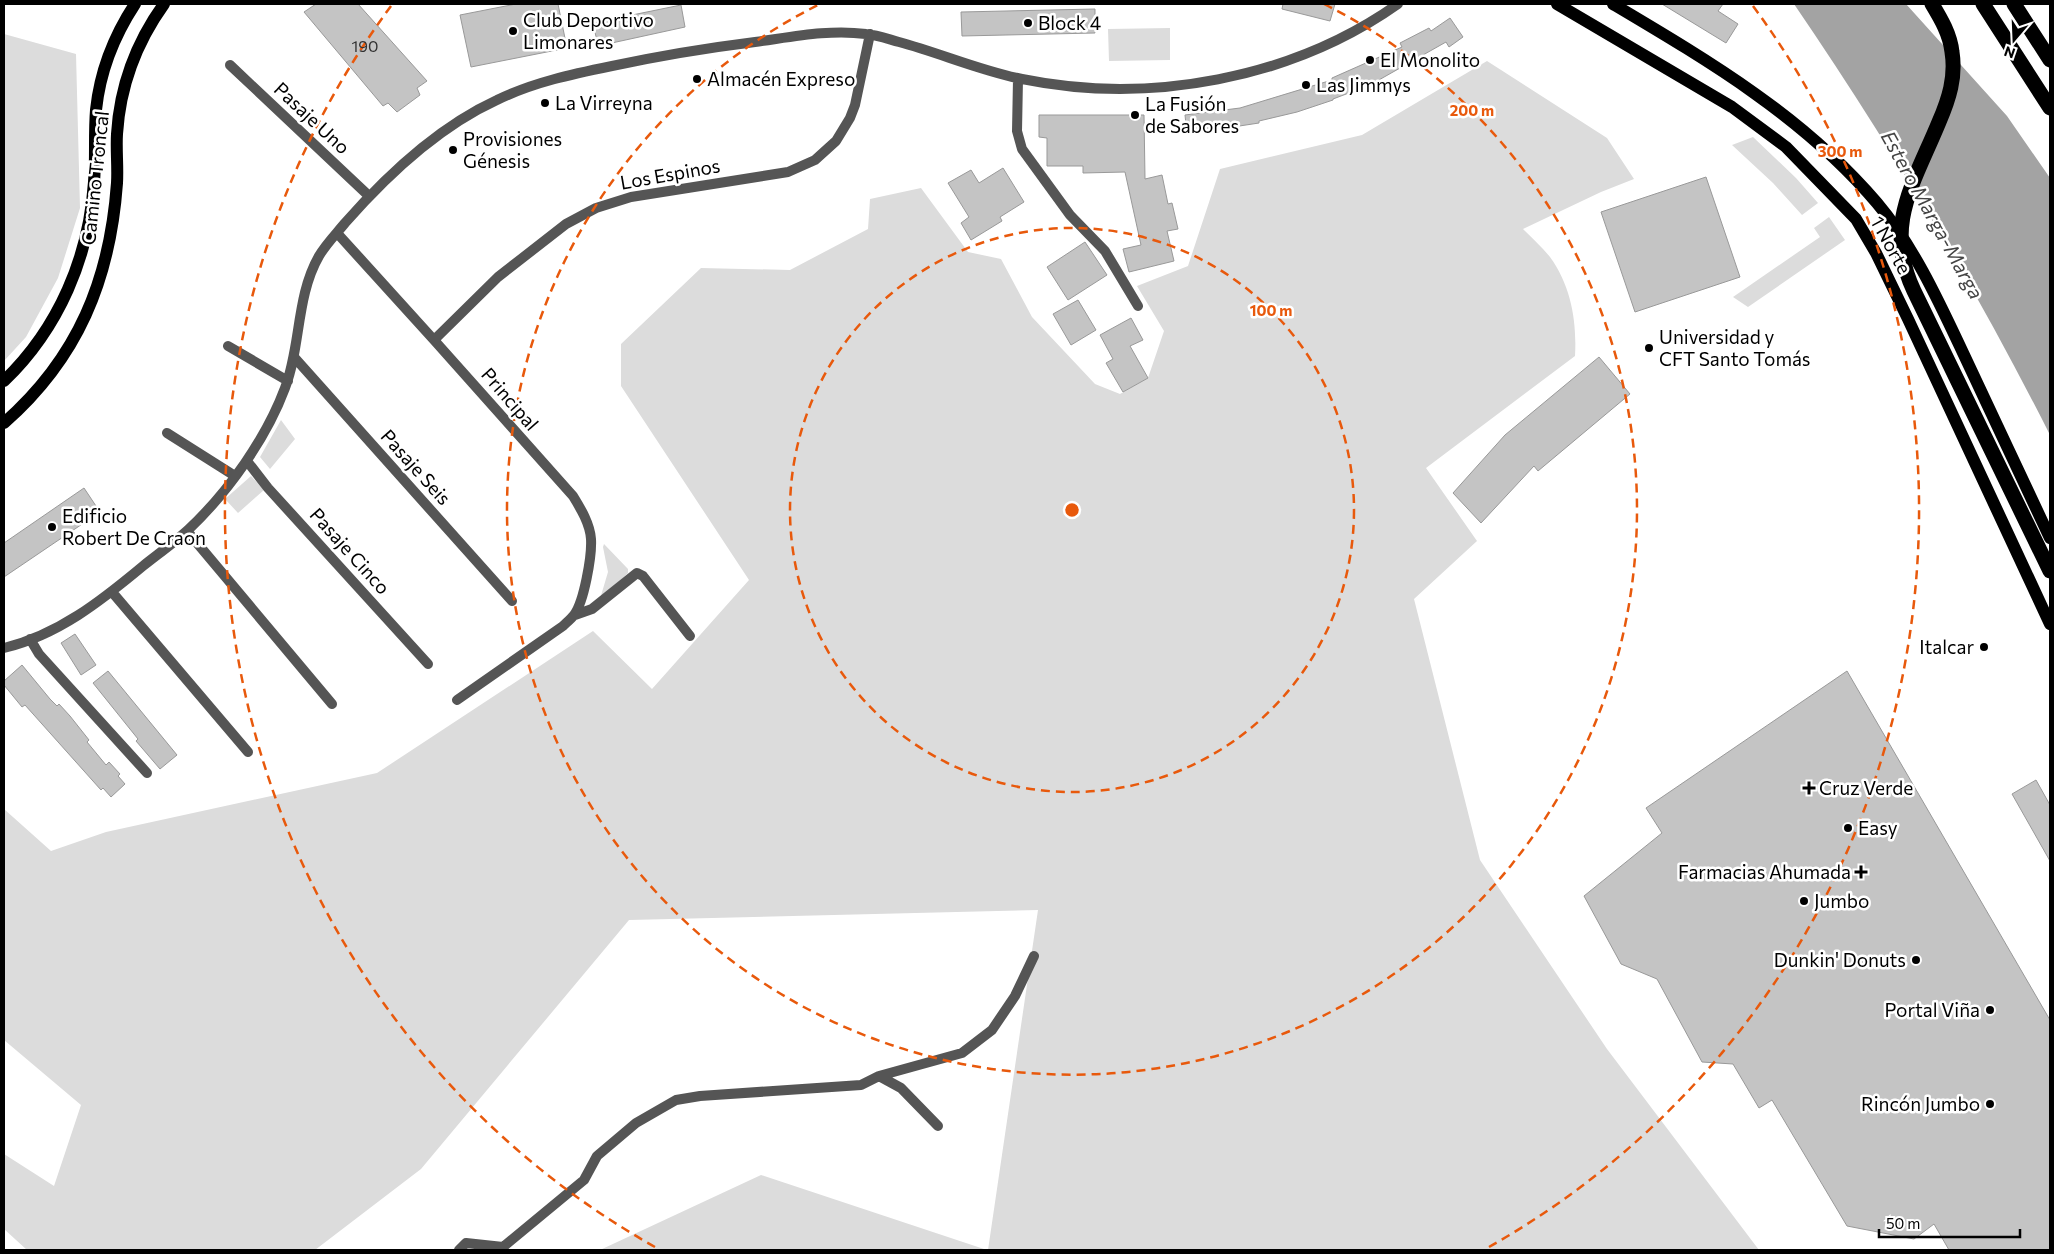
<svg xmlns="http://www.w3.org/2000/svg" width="2054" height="1254" viewBox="0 0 2054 1254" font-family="Commissioner,sans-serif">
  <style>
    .green { fill: #dcdcdc }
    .water { fill: #a3a3a3 }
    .building { fill: #c4c4c4; stroke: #999 }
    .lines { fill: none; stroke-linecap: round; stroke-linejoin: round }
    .minor { stroke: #555; stroke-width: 10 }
    .primary { stroke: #000; stroke-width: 12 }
    .motorway { stroke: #000; stroke-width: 15 }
    .ring { fill: none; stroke: #e8590c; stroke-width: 2.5; stroke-dasharray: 9 6 }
    .poi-dot { fill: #000; stroke: #fff; stroke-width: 2 }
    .labels { text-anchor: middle; stroke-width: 5; stroke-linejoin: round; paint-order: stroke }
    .number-label { font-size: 16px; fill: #313131 }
    .poi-label { font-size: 19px; fill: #000; stroke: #fff; text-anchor: start }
    .street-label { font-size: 19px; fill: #000; stroke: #fff }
    .water-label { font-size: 20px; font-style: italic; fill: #444; stroke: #fff }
    .centre { fill: #e8590c; stroke: #fff; stroke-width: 2.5 }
    .ring-label { font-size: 15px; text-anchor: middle; font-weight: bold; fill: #e8590c; stroke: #fff; stroke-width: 5; stroke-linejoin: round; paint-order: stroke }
  </style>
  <rect width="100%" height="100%" fill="#fff"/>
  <path class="green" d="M 1170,28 L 1170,60 L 1109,61 L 1108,29 Z
    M 4,34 L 76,54 L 80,208 L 58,278 L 26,337 L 4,361 Z
    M 1487,61 L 1607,138 L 1634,179 L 1601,192 L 1523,229 C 1532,238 1542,247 1550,257 C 1571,286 1577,321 1575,356 L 1426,468 L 1477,541 L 1414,599 L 1480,860 L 1607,1049 L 1759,1250 L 988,1250 L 1038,910 L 629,920 L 421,1169 L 315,1250 L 27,1250 L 4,1229 L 4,1154 L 54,1186 L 81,1105 L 4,1040 L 4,809 L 51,851 L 106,832 L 377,773 L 593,631 L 652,689 L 749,580 L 621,386 L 621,344 L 701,268 L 790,270 L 868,229 L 870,199 L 921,188 L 968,252 L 1001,259 L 1032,317 L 1095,384 L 1120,394 L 1148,378 L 1164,331 L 1137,286 L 1188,266 L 1220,169 L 1362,135 Z
    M 1753,137 L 1796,178 L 1818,203 L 1802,215 L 1773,183 L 1732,145 Z
    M 1829,217 L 1845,240 L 1748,307 L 1733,297 L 1820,237 L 1814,228 Z
    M 281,420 L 295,439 L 270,469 L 260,457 Z
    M 251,476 L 264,490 L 238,513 L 225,499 Z
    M 604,544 L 628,569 L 628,573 L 600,599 L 608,572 L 603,547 Z
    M 761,1175 L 987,1250 L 600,1250 Z"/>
  <path class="water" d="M 1794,4 L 1906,4 L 2007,116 L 2050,178 L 2050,435 C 1975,286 1888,142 1794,4 Z"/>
  <path class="building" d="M 316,4 L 358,4 L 427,81 L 417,88 L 420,95 L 397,112 L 388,103 L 383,106 L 304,12 Z
    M 516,4 L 558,4 L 567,48 L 471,67 L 460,15 Z
    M 1283,4 L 1335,4 L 1330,21 L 1282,9 Z
    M 1662,4 L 1723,4 L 1718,11 L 1738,24 L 1726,43 Z
    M 681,5 L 685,27 L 598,46 L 593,23 Z
    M 1095,9 L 1095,33 L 962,36 L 961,12 Z
    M 1450,18 L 1463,37 L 1449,47 L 1446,42 L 1370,85 L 1333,99 L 1333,100 L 1297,112 L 1259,121 L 1259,123 L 1187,134 L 1185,115 L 1240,108 L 1332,80 L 1332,78 L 1402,47 L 1400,43 L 1429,28 L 1431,31 Z
    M 1039,115 L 1144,115 L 1145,179 L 1162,175 L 1168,204 L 1172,203 L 1178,229 L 1167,231 L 1174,261 L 1129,272 L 1123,249 L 1141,245 L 1125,172 L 1083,173 L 1083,166 L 1047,166 L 1047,138 L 1039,137 Z
    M 1003,168 L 1024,202 L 1000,217 L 1002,221 L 971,240 L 961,223 L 969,217 L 948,183 L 971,170 L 979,183 Z
    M 1706,177 L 1740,277 L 1635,312 L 1601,212 Z
    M 1085,242 L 1107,275 L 1068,300 L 1047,267 Z
    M 1078,300 L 1096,330 L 1071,345 L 1053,314 Z
    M 1131,318 L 1143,340 L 1130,346 L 1148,378 L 1123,392 L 1106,363 L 1113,359 L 1100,335 Z
    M 1599,357 L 1630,394 L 1538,471 L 1534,466 L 1481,523 L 1453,493 L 1505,435 Z
    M 84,488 L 100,512 L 4,577 L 4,543 Z
    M 75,634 L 96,665 L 81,675 L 61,643 Z
    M 22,665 L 50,699 L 57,706 L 59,704 L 70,716 L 89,740 L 87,742 L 106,765 L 109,762 L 120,774 L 118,776 L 125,784 L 111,797 L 103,788 L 101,790 L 25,705 L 22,707 L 4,685 L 4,681 Z
    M 108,671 L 177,755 L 160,769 L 136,741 L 138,739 L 93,683 Z
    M 1847,671 L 2050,1020 L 2050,1250 L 1949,1250 L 1934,1224 L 1914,1239 L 1847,1226 L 1772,1100 L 1759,1108 L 1733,1064 L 1702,1062 L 1657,979 L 1621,964 L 1584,896 L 1662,833 L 1646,808 Z
    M 2036,780 L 2050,805 L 2050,861 L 2012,794 Z"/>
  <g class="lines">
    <path class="minor" d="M 230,65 L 369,196
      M 1018,79 L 1017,131 L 1022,149 L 1070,215 L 1105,251 L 1138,306
      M 337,233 L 434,340 L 573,496 C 581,509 590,524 591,539 C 592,556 584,602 574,615 C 571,619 566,623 563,626 L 457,700
      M 434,340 L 498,277 L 566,224 L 596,208 L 631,197 L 788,172 L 815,160 L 836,141 L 850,118 L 855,105 L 870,34
      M 228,346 L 288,381
      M 294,357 L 512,601
      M 167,433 L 235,476
      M 247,461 L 268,488 L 428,664
      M 187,531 L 332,704
      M 112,592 L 248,752
      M 575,615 L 592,609 L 637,573 L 643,576 L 690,636
      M 30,639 L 39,654 L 147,773
      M 4,648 C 58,635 101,601 143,566 C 158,554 175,542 189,529 C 228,492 266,439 285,388 C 301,346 296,296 319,256 C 326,244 336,234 345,223 C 388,174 438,127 497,100 C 534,82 573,74 612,66 C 659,56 707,48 755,42 C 792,37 829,29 866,34 C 877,35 888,39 899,42 C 940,53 981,71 1022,79 C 1149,105 1292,79 1398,4
      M 879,1076 L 901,1088 L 938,1126
      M 459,1250 L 466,1243 L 503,1247 L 584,1180 L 597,1156 L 636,1123 L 676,1100 L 700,1096 L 861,1085 L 879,1076 L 962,1053 L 992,1030 L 1015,996 L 1034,956"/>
    <path class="primary" d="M 1557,4 L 1732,107 L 1786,147 L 1856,219 L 1876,253 L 1908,319 L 2050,624
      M 1613,4 C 1709,61 1804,117 1877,203 C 1915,248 1940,304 1965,357 C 1993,417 2022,478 2050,538
      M 4,381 C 59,328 89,257 94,182 C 96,158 94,134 96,110 C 100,71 114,36 135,4
      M 4,423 C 78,358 110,280 117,183 C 118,167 116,150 117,134 C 120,85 136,43 164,4"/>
    <path class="motorway" d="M 1932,4 C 1941,19 1950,34 1952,52 C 1956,77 1949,99 1939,122 C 1914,183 1883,226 1914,291 L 2050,571
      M 1983,4 L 2050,108
      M 2014,4 L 2050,60"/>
  </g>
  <g class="ring">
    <circle cx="1072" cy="510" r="282"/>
    <path d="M1324 4A565 565 0 1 1 820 4"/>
    <path d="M655 1247A847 847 0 0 1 391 6M1753 6A847 847 0 0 1 1489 1247"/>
  </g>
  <g class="poi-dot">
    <circle cx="1028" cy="23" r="5"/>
    <circle cx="513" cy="31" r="5"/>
    <circle cx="1370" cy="60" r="5"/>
    <circle cx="697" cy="79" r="5"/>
    <circle cx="1306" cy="85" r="5"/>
    <circle cx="545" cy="103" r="5"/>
    <circle cx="1135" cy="115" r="5"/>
    <circle cx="453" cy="150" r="5"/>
    <circle cx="1649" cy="348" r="5"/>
    <circle cx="52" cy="527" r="5"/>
    <circle cx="1984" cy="647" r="5"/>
    <path d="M1806.5 780.5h5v5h5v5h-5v5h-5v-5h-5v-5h5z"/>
    <circle cx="1848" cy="828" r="5"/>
    <path d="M1858.5 864.5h5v5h5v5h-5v5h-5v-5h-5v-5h5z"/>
    <circle cx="1804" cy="901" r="5"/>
    <circle cx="1916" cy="960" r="5"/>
    <circle cx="1990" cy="1010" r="5"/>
    <circle cx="1990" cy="1104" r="5"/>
  </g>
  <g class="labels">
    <g class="number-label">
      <text x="365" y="52">190</text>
    </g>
    <g class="poi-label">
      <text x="523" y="27">Club Deportivo<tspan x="523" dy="22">Limonares</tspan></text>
      <text x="1038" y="30">Block 4</text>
      <text x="1380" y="67">El Monolito</text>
      <text x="707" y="86">Almacén Expreso</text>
      <text x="1316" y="92">Las Jimmys</text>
      <text x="555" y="110">La Virreyna</text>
      <text x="1145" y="111">La Fusión<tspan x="1145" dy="22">de Sabores</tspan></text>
      <text x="463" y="146">Provisiones<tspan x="463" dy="22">Génesis</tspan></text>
      <text x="1659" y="344">Universidad y<tspan x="1659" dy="22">CFT Santo Tomás</tspan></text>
      <text x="62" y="523">Edificio<tspan x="62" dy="22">Robert De Craon</tspan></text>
      <text x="1974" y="654" text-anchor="end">Italcar</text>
      <text x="1819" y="795">Cruz Verde</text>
      <text x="1858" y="835">Easy</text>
      <text x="1851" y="879" text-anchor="end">Farmacias Ahumada</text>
      <text x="1814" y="908">Jumbo</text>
      <text x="1906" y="967" text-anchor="end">Dunkin' Donuts</text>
      <text x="1980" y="1017" text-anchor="end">Portal Viña</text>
      <text x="1980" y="1111" text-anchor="end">Rincón Jumbo</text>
    </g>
    <g class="street-label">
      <text transform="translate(312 118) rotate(43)" y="7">Pasaje Uno</text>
      <text transform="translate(670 174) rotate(-10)" y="7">Los Espinos</text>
      <text transform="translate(95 178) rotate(-84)" y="7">Camino Troncal</text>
      <text transform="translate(1891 245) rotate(61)" y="7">1 Norte</text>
      <text transform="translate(510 399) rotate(49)" y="7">Principal</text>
      <text transform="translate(416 467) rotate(48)" y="7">Pasaje Seis</text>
      <text transform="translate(350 551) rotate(48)" y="7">Pasaje Cinco</text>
    </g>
    <g class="water-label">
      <text transform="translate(1932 215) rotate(61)" y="7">Estero Marga-Marga</text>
    </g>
  </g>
  <circle cx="1072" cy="510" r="8" class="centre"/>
  <g class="ring-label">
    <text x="1472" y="116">200 m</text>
    <text x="1840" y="157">300 m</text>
    <text x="1271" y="316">100 m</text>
  </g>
  <rect width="2054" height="1254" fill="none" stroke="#000000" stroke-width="10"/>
  <g transform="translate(2014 40) rotate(199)" stroke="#ffffff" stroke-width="4" paint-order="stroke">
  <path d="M0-4L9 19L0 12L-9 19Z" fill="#000000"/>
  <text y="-8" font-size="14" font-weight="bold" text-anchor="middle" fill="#000000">N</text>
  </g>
  <path d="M1879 1229v8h141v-8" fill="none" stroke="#000000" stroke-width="2.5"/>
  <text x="1886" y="1229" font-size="15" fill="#000000" stroke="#ffffff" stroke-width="4" paint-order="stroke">50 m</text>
</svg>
